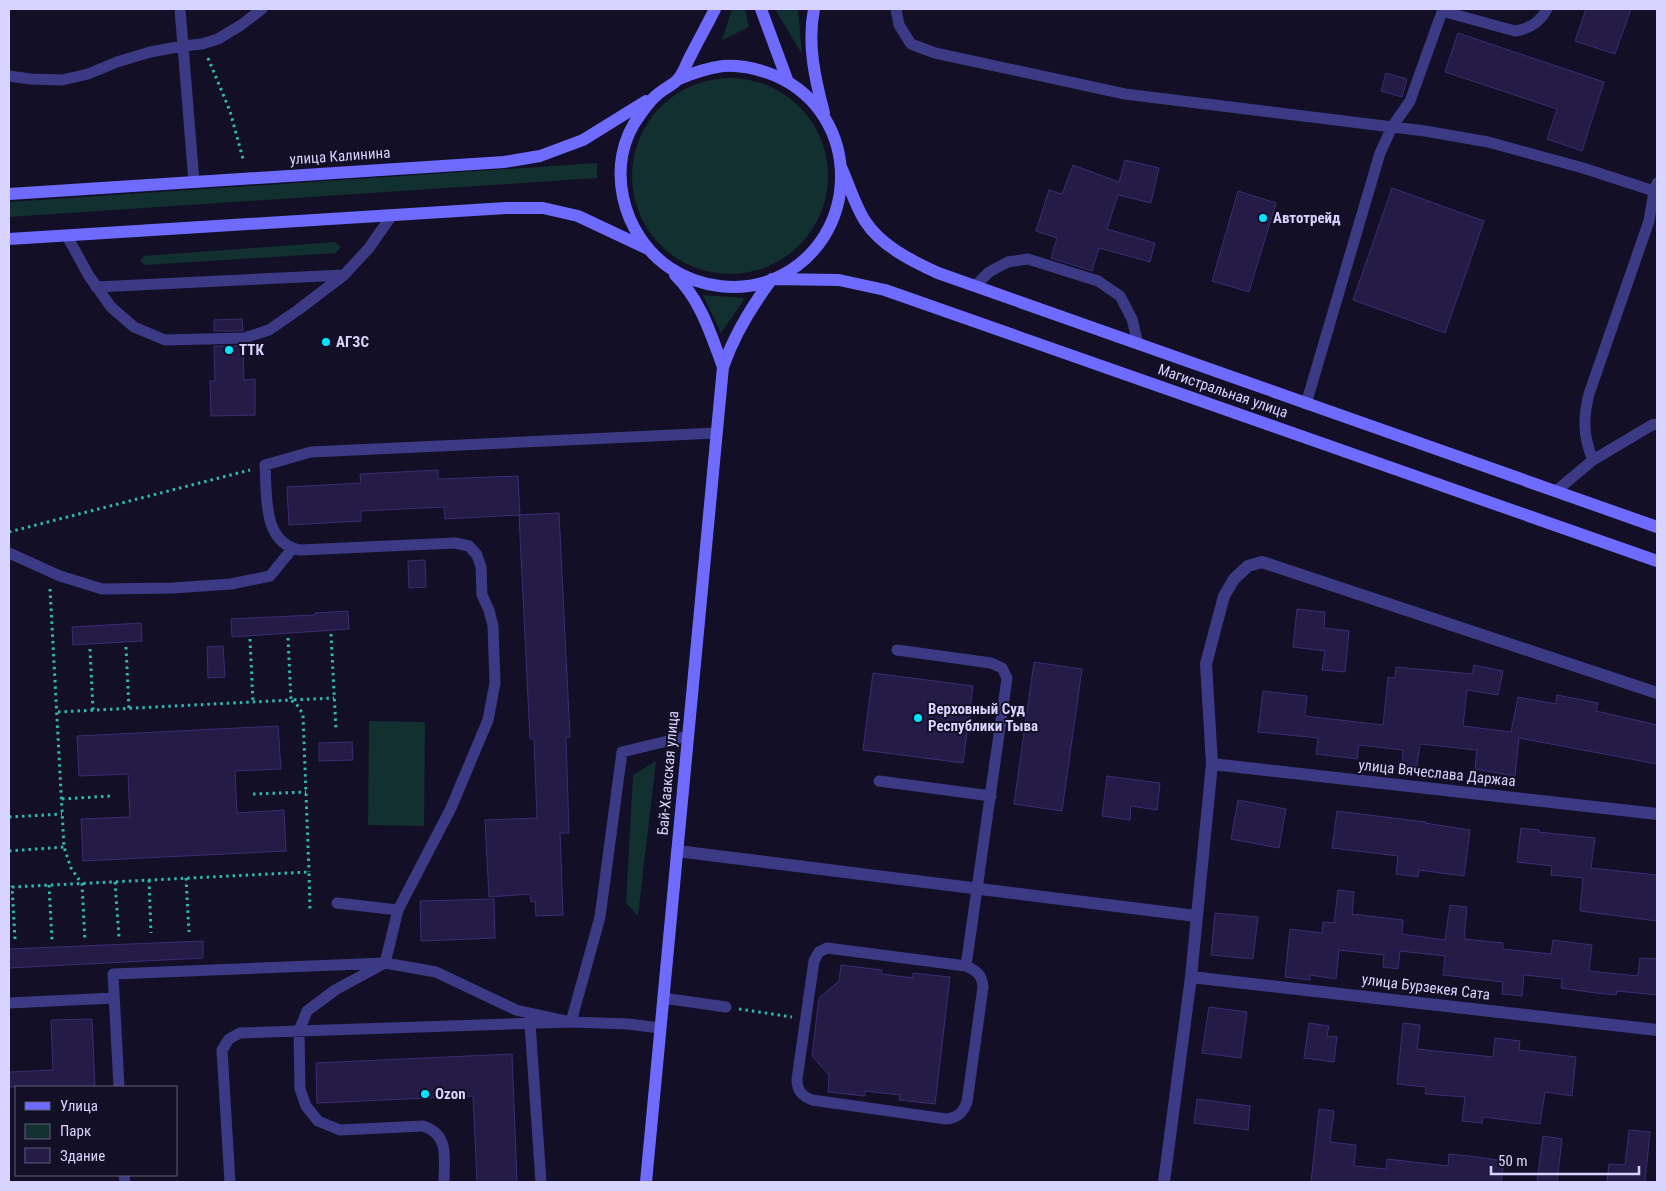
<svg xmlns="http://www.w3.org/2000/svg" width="1666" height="1191" viewBox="0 0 1666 1191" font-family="'Roboto Condensed',sans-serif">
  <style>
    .green { fill: #12302f }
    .building { fill: #241b47; stroke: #3b2d73 }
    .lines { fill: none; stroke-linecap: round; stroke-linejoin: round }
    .path { stroke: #2fb8b0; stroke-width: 3; stroke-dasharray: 2.5 4; stroke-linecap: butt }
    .service { stroke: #3d3a85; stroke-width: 11 }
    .minor { stroke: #3d3a85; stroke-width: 12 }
    .secondary { stroke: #6f6bff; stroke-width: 12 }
    .poi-dot { fill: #00e5ff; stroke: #130f26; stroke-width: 2 }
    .labels { text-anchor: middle; stroke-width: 4; stroke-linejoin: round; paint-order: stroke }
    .street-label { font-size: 15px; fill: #d9d4ff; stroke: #130f26 }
    .poi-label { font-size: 15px; font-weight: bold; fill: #d9d4ff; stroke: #130f26; text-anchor: start }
  </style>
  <rect width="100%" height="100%" fill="#130f26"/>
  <path class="green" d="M 732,9 L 745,9 L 749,27 L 722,40 Z
    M 775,9 L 798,9 L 802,54 Z
    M632 176a98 98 0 1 1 196 0a98 98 0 1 1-196 0Z
    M 597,163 L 597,178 L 9,217 L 9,202 Z
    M 335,242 L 341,247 L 336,253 L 145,265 L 140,261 L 144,256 Z
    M 703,295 L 745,298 L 721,333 Z
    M 369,721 L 425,722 L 424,826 L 368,825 Z
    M 656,761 L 638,916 L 626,903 L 633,775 Z"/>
  <path class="building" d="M 1586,9 L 1631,9 L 1615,54 L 1575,41 Z
    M 1458,33 L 1604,82 L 1582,151 L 1547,139 L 1557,109 L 1445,72 Z
    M 1386,73 L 1407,79 L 1402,97 L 1381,91 Z
    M 1125,160 L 1159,168 L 1151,203 L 1118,195 L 1107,229 L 1155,243 L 1150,262 L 1099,248 L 1092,271 L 1051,258 L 1057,238 L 1036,231 L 1049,190 L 1062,194 L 1073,165 L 1119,182 Z
    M 1392,188 L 1484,221 L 1445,333 L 1353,300 Z
    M 1238,191 L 1276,203 L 1249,292 L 1212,281 Z
    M 242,319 L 243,331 L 214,331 L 214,320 Z
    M 214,346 L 243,346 L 244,380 L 255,379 L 255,415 L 211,416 L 210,381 L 215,381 Z
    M 438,470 L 438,479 L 518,476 L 520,515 L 445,519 L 444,507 L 361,511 L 361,521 L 289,525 L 287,487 L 361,483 L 360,474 Z
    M 559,513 L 570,737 L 566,737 L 569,833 L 560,833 L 563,915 L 536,916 L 535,901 L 531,902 L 530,894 L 489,897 L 485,820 L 537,818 L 534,739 L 530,739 L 519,515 Z
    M 425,560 L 426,587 L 409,588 L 408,561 Z
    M 1297,609 L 1325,612 L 1324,628 L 1349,631 L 1345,672 L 1322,670 L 1325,651 L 1293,647 Z
    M 348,611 L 349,629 L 232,637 L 231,619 L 315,615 L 315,613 Z
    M 141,623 L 142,641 L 73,645 L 72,627 Z
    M 223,646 L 225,677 L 208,678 L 207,647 Z
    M 1034,662 L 1082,669 L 1062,811 L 1014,804 Z
    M 1474,665 L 1503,671 L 1498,695 L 1467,690 L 1463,726 L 1511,732 L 1518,697 L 1556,704 L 1557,695 L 1598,703 L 1596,711 L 1657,725 L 1657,764 L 1519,738 L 1515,776 L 1475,769 L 1477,750 L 1420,744 L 1417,766 L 1402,765 L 1403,750 L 1359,745 L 1357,759 L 1316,754 L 1318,738 L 1258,732 L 1263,691 L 1307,696 L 1305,716 L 1383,725 L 1388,677 L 1395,678 L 1396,667 L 1472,674 Z
    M 873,673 L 973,686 L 963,763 L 863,750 Z
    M 278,726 L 281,769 L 235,771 L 237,813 L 284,810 L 286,851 L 83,861 L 81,819 L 130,817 L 128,774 L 79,776 L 77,736 Z
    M 352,742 L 353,760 L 319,761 L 319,743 Z
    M 1107,776 L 1160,783 L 1157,810 L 1131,806 L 1130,820 L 1102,816 Z
    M 1238,800 L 1286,809 L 1279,848 L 1231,839 Z
    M 1337,811 L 1425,822 L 1425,823 L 1470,830 L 1464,876 L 1419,870 L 1418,877 L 1396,874 L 1398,856 L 1332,848 Z
    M 1521,828 L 1539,830 L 1539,832 L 1595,838 L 1591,868 L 1657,875 L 1657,921 L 1580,911 L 1583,878 L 1551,875 L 1552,866 L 1517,862 Z
    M 1338,890 L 1354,892 L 1352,914 L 1403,920 L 1402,934 L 1445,940 L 1450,905 L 1467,907 L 1464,939 L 1503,943 L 1503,949 L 1551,954 L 1553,940 L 1592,945 L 1589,971 L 1638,976 L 1640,958 L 1657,959 L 1657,995 L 1617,991 L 1616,995 L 1596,993 L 1561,988 L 1562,979 L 1524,975 L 1522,996 L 1502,994 L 1503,982 L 1443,975 L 1445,956 L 1400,951 L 1398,969 L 1383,967 L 1384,955 L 1339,950 L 1336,979 L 1310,975 L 1310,980 L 1285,977 L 1290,929 L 1322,933 L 1323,922 L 1334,923 Z
    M 494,899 L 495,938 L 421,941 L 420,901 Z
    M 1215,913 L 1258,917 L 1253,959 L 1211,955 Z
    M 203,941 L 203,958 L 9,968 L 9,949 Z
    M 841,965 L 882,970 L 882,974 L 913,978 L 913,973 L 950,977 L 935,1104 L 899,1100 L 900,1095 L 865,1091 L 865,1096 L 828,1092 L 829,1075 L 812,1056 L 819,998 L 839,981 Z
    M 1209,1007 L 1247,1012 L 1241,1058 L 1202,1053 Z
    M 92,1019 L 95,1087 L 9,1087 L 9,1072 L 53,1070 L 51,1020 Z
    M 1309,1023 L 1329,1026 L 1327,1036 L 1337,1037 L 1334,1062 L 1304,1058 Z
    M 1403,1023 L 1420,1025 L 1417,1049 L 1493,1057 L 1495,1038 L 1520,1041 L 1519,1050 L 1576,1057 L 1572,1096 L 1545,1092 L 1540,1124 L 1483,1117 L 1482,1123 L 1462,1121 L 1465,1097 L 1425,1094 L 1426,1087 L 1397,1084 Z
    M 512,1054 L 517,1182 L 477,1182 L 473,1096 L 317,1103 L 316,1063 Z
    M 1197,1099 L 1250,1106 L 1248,1130 L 1194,1123 Z
    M 1319,1109 L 1334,1111 L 1330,1142 L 1356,1145 L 1354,1166 L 1386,1169 L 1387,1159 L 1448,1166 L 1449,1154 L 1470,1156 L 1504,1161 L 1501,1182 L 1311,1182 Z
    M 1629,1130 L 1650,1132 L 1645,1182 L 1607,1182 L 1609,1164 L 1625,1165 Z
    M 1543,1136 L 1562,1139 L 1557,1182 L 1537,1182 Z"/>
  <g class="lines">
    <path class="path" d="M 208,58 L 230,111 L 243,159
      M 9,532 L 250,470
      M 50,589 L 64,847 L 71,868 L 82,884 L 85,941
      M 331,634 L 336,730
      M 288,638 L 291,700 L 334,698
      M 250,639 L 253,703
      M 126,647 L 129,709
      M 90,649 L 93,710
      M 58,712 L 291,700 L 299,707 L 303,715 L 309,872
      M 253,794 L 306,792
      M 62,799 L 110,796
      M 9,817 L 62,814
      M 9,851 L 64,847
      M 186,878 L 189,932
      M 149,880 L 151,933
      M 115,882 L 119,937
      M 49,885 L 52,940
      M 15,939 L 12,887 L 309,872 L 310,910
      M 739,1009 L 792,1017"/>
    <path class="service" d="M 180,9 L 194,182
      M 896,9 L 899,25 L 911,44 L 935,53 L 1125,94 L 1425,131 L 1488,142 L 1583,168 L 1657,192
      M 1442,11 L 1515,31 C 1530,29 1540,22 1547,9
      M 9,76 L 30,79 L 62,80 L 88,74 L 117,62 L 150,52 L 183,46 L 202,44 L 218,39 L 241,25 L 262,9
      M 67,236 L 89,276 L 111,307 L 134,327 L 165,340 L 244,338 L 269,330 L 298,310 L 344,275 L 369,248 L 392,215
      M 975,286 L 989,272 L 1008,262 L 1028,259 L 1098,281 L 1120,296 L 1132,319 L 1138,344
      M 96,287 L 344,275
      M 1306,404 L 1380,153 L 1392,127 L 1410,101 L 1443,9
      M 1593,460 C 1583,437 1583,418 1589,394 L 1649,221 L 1654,191 L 1657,183
      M 1556,491 L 1593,460 L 1652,425 L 1657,424
      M 9,553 L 60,576 L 102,589 L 173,588 L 231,584 L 270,576 L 292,549
      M 897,650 L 991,663 L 1002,668 L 1007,678 L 966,966
      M 879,781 L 991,796
      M 337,903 L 398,910
      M 827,948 L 966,966 C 977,971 982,975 983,987 L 967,1102 C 963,1113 957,1118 946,1119 L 812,1100 C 802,1096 797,1091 797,1079 L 814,961 L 819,952 Z
      M 663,998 L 726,1007
      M 9,1003 L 114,998
      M 530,1024 L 541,1182
      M 119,1087 L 113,974 L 385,963 L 398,910 L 451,808 L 488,720 L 495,683 L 493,626 L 489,610 L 482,595 L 481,567 L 477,555 L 469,546 L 455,543 L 300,550 C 262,543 267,495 265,465 L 311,452 L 716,433
      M 124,1175 L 125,1182
      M 230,1182 L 222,1050 L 229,1039 L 240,1033 L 571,1022 L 628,1024 L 660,1028
      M 444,1182 C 444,1158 450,1135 423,1126 L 340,1130 L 318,1121 L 306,1106 L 300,1089 L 299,1031 L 307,1011 L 335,990 L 385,963 L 436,972 L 516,1010 L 571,1022 L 600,917 L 622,752 L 688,736"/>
    <path class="minor" d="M 1212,764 L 1657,814
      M 677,851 L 1196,916
      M 1191,977 L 1657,1030
      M 1164,1182 L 1191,977 L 1212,764 L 1206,664 L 1224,596 L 1234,579 L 1248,566 L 1262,562 L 1657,693"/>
    <path class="secondary" d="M 761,9 L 788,82
      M 814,9 C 807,44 815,79 824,113
      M 679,79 C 693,73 707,68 723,66 C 741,65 759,69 776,76 C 864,115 862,241 774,279 C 741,293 700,288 670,268 C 622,236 603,163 640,115 C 645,108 651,99 658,94 C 664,88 674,85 679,78 C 684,72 686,64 690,57 C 698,41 707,25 715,9
      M 841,167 C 849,185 855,205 865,221 C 881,246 912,261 938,273 L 1657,527
      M 9,194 L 504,162 L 540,156 L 583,140 L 646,101
      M 9,239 L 506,208 L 543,208 L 578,216 L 646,248
      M 675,275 C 701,300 711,335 723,367
      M 646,1182 L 723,367 C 734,335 751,307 772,279 L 839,280 L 885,290 L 1657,561"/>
  </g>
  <g class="poi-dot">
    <circle cx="1263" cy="218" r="5"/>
    <circle cx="326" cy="342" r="5"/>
    <circle cx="229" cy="350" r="5"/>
    <circle cx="918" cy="718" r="5"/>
    <circle cx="425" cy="1094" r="5"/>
  </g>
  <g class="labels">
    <g class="street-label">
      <text transform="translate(340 156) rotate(-4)" y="5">улица Калинина</text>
      <text transform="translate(1223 391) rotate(19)" y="5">Магистральная улица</text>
      <text transform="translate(668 773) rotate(-85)" y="5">Бай-Хаакская улица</text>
      <text transform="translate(1437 773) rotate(6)" y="5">улица Вячеслава Даржаа</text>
      <text transform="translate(1426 987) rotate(7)" y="5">улица Бурзекея Сата</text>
    </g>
    <g class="poi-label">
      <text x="1273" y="223">Автотрейд</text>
      <text x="336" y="347">АГЗС</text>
      <text x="239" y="355">ТТК</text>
      <text x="928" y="714">Верховный Суд<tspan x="928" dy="17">Республики Тыва</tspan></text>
      <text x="435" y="1099">Ozon</text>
    </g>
  </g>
  <rect width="1666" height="1191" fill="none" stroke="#d9d4ff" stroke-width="20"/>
  <rect x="15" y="1086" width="162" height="90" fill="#130f26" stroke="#625e7d"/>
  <rect x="25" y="1102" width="25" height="8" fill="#6f6bff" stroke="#625e7d"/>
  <text x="60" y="1111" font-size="15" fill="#d9d4ff">Улица</text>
  <rect x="25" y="1124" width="25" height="15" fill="#12302f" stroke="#625e7d"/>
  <text x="60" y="1136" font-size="15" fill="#d9d4ff">Парк</text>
  <rect x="25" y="1148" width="25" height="15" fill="#241b47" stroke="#625e7d"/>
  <text x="60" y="1161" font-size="15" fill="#d9d4ff">Здание</text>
  <path d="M1491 1166v8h148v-8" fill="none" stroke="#d9d4ff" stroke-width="2.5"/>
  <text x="1498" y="1166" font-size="15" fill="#d9d4ff" stroke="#130f26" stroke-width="4" paint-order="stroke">50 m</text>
</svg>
